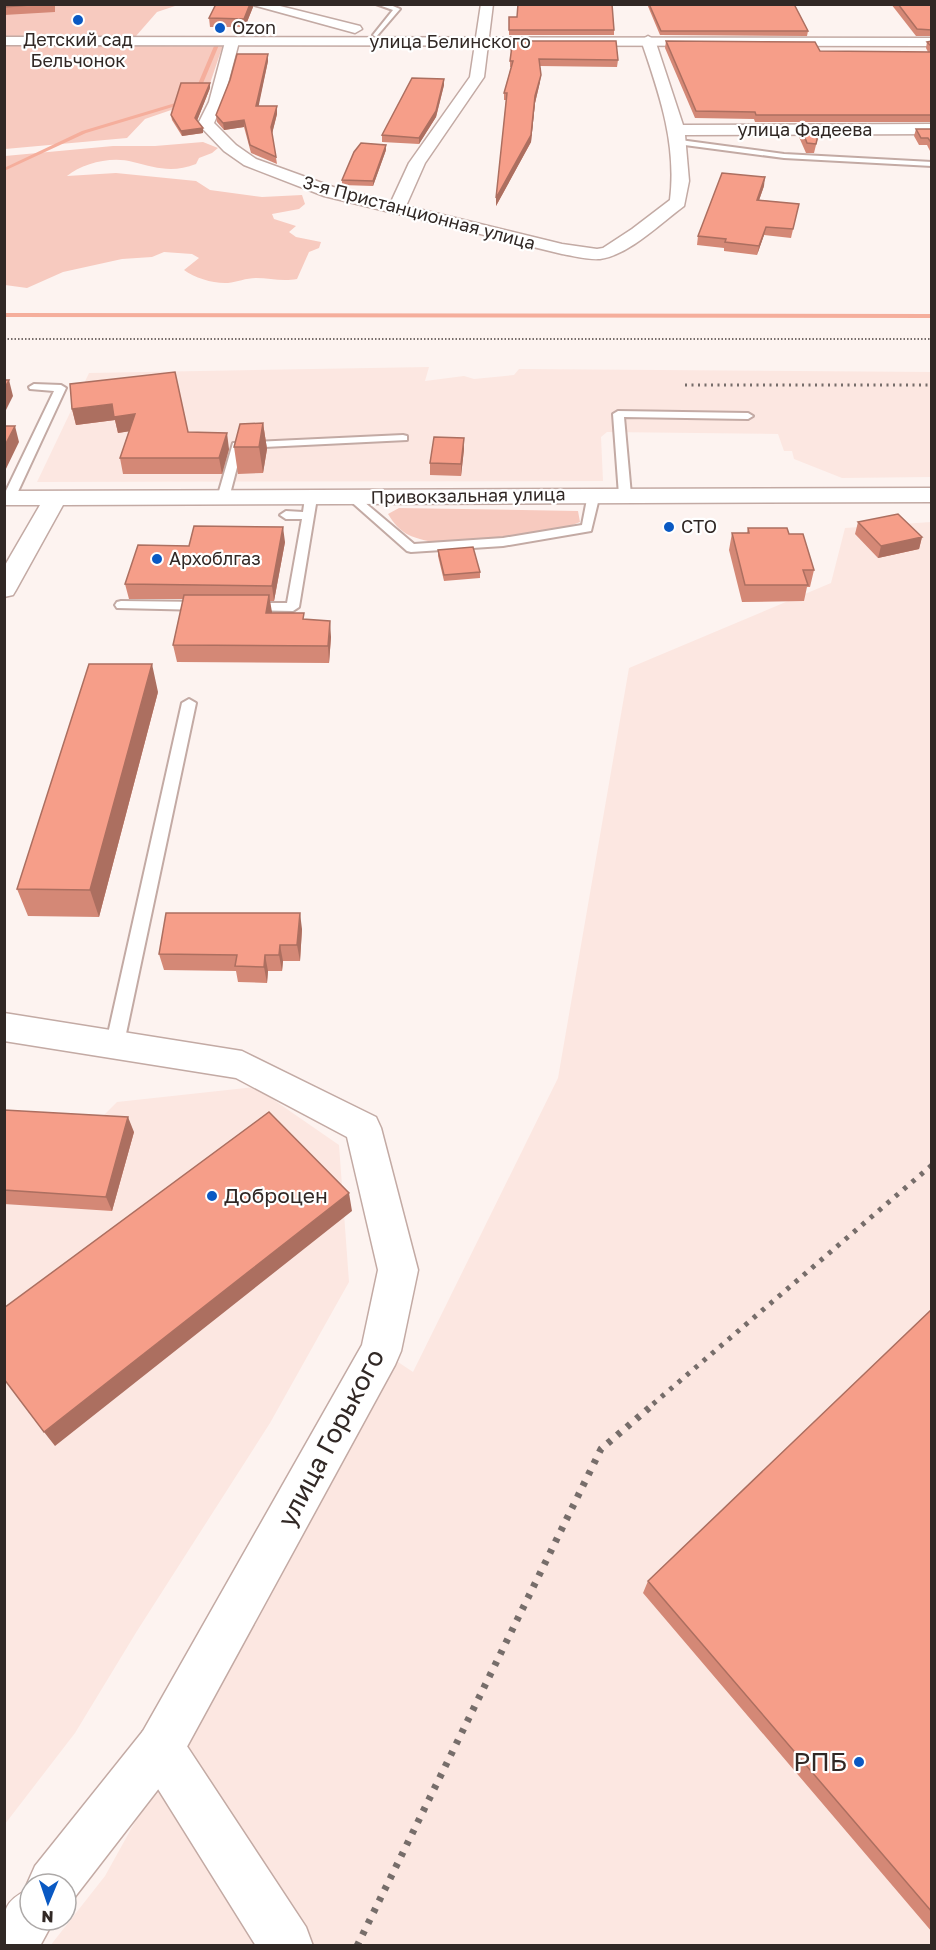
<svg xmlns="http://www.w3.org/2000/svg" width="936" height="1950" viewBox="0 0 936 1950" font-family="'Golos Text',sans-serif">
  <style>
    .built { fill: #fce7e1 }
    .green { fill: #f7cabf }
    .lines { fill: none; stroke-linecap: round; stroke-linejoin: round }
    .stream { fill: #f5ae9c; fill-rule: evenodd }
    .lane-casing { stroke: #c3aaa4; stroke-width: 4 }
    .street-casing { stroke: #c3aaa4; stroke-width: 3 }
    .secondary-casing { stroke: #c3aaa4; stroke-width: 3 }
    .lane { fill: #fff; fill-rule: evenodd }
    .street { fill: #fff; fill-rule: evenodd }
    .secondary { fill: #fff; fill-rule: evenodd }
    .rail-far3 { stroke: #766d6a; stroke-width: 2; stroke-dasharray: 1.5 2; stroke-linecap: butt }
    .rail-far2 { stroke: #766d6a; stroke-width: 3; stroke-dasharray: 2 4.5; stroke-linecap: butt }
    .rail-far1 { stroke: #766d6a; stroke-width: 5; stroke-dasharray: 4 7; stroke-linecap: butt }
    .rail { stroke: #766d6a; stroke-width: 7; stroke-dasharray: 4.5 8; stroke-linecap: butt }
    .wall { fill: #d48876 }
    .shaded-wall { fill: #ac6f60 }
    .building { fill: #f69e89; stroke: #ac6f60; stroke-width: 1.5 }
    .poi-dot { fill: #0a59c3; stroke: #fff; stroke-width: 2 }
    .labels { text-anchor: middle; stroke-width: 4.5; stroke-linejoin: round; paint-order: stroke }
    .far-poi-label { font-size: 18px; fill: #312825; stroke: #fff; text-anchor: start }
    .far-street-label { font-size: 18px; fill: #312825; stroke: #fff }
    .poi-label { font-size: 21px; fill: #312825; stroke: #fff; text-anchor: start }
    .near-street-label { font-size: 26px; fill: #312825; stroke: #fff }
    .near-poi-label { font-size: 26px; fill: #312825; stroke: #fff; text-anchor: end }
  </style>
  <rect width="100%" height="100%" fill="#fdf3f0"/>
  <path class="built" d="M 429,367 L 425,381 L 464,376 L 474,379 L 514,375 L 519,369 L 931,372 L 931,477 L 842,478 L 794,459 L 792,451 L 784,451 L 778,434 L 607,432 L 601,437 L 603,481 L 37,482 L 89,373 Z
    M 931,522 L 931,1945 L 50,1946 L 105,1876 L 392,1358 L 413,1372 L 558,1078 L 629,668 L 831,583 L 845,528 Z
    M 255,1087 L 339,1145 L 349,1282 L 270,1423 L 137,1631 L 75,1733 L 5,1824 L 5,1113 L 102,1117 L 117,1102 Z"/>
  <path class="green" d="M 4,5 L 178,5 L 157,12 L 136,36 L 5,37 Z
    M 5,44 L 223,45 L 202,107 L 177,108 L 145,119 L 127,138 L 5,149 Z
    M 203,142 L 218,148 L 212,153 L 199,158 L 196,164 C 173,173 156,168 133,162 C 112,156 83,163 67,176 L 116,173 L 196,181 L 210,190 L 262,197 L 302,195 L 305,204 L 299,209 L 272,214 L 274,219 L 296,226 L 289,232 L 296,237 L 321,242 L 319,248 L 309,252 L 297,279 C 282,282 270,278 256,278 C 246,278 237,282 228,283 C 214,284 195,278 184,270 L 199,258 L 192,254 L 164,252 L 152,257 L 122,259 L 63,272 L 27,288 L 5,285 L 5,156 L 113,146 L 155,146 Z
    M 399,508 L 578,511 L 580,522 C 538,540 478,538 432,542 C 410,537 400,534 388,514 Z"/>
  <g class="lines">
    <path class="stream" d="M 219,38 L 228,39 L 221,40 L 196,100 L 86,133 L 4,171 L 4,168 L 82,131 L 192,98 L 217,39 Z
      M 4,313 L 932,314 L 932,318 L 4,317 Z"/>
    <defs>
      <path id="lane" d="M 376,4 L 388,4 L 400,9 L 376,37 L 373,35 L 393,10 Z
        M 680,140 L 784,154 L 932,162 L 932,166 L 784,158 L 677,144 L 677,140 Z
        M 34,384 L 61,385 L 66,388 L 15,498 L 9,501 L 5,500 L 4,495 L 54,391 L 30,389 L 29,387 Z
        M 618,411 L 748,413 L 753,416 L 748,419 L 624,417 L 631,495 L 625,498 L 619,495 L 613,414 Z
        M 403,435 L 407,436 L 407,440 L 242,448 L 229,498 L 223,501 L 217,498 L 233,443 Z
        M 594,491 L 600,494 L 591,531 L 503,546 L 411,552 L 407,551 L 347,498 L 353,495 L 357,496 L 414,544 L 503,538 L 582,525 L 588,494 Z
        M 311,495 L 317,498 L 299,607 L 293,611 L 244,610 L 242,607 L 248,603 L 287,603 L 302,519 L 286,519 L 280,515 L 286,511 L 303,512 L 305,498 Z
        M 121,601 L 204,602 L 210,606 L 204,610 L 117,608 L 115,605 L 117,602 Z
        M 189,699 L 196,703 L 124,1043 L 121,1048 L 115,1050 L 109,1048 L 106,1043 L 182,703 Z"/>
      <path id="street" d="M 481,4 L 493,4 L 484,77 L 425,163 L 406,206 L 562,244 L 597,249 L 603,248 L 632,229 L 670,200 C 677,143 659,93 641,40 L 648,36 L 655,40 L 683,125 L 932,124 L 932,134 L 685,135 L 689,181 L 684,206 C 661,223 629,255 600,259 C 588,260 574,256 562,254 L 324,196 L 244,165 L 224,151 L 198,124 L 209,102 L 225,42 L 232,38 L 237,39 L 239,42 L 223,102 L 214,123 L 236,145 L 256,159 L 336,188 L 391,202 L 409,163 L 470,77 Z
        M 160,1723 L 177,1731 L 306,1927 L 313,1946 L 256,1946 L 143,1765 L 135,1748 L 143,1731 Z"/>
      <path id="secondary" d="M 249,4 L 272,4 L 360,26 L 362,29 L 355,33 Z
        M 4,37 L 932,38 L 932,46 L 4,45 Z
        M 932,488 L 932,502 L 63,505 L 16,590 L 13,595 L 4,597 L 4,567 L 40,505 L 4,505 L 4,491 Z
        M 4,1013 L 242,1051 L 376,1117 L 381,1128 L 418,1270 L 401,1351 L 395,1365 L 177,1765 L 71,1902 L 66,1905 L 66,1884 L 30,1884 L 30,1920 L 54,1920 L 40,1946 L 4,1946 C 4,1913 0,1903 29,1889 L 27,1884 L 35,1866 L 143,1731 L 362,1345 L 378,1270 L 347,1137 L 236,1078 L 4,1041 Z"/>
    </defs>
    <use href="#lane" class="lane-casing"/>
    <use href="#street" class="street-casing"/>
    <use href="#secondary" class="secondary-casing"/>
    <use href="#lane" class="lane"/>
    <use href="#street" class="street"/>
    <use href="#secondary" class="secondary"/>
    <path class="rail-far3" d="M 4,339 L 932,339"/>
    <path class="rail-far2" d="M 685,385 L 932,385"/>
    <path class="rail-far1" d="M 653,1404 L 932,1165"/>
    <path class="rail" d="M 357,1946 L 601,1449 L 655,1403"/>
  </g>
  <path class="wall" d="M 4,4 L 55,4 L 55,12 L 4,15 Z
    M 216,4 L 252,4 L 253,7 L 245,27 L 210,27 L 209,18 Z
    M 647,4 L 794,4 L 808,31 L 807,36 L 660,35 Z
    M 891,4 L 932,4 L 932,36 L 916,36 Z
    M 509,17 L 614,30 L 614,35 L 509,35 Z
    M 510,41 L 618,60 L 617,67 L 540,66 L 540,82 L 535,103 L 531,142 L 496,206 L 506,100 L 504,100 L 504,93 L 511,67 L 510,67 L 510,61 L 511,52 L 510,48 Z
    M 666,41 L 820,51 L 928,52 L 926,48 L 927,42 L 932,41 L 932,122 L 755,122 L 754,119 L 695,118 L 665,48 Z
    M 268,54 L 268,61 L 258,106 L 277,106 L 277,114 L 272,133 L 277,164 L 251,153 L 244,127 L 224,130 L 217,122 L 216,115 Z
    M 444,79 L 444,85 L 436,117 L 419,144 L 382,142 L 382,135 Z
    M 210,88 L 197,121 L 203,128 L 203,133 L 182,136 L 172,120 L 171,115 Z
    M 801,127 L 818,137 L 814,153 L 806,153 L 799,137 Z
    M 916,129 L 932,129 L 932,155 L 927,145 L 919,145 L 914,136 Z
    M 386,150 L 373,186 L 342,185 L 342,180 Z
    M 764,186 L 759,200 L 799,204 L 791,238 L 764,235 L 757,255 L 724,251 L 724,248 L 697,245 L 698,236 Z
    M 72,409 L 188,432 L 229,449 L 222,474 L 123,474 L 120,458 L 129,431 L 118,433 L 115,420 L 76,425 Z
    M 263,423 L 267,449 L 263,473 L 238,474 L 234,447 Z
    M 464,449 L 461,476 L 430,475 L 430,463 Z
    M 858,522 L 922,537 L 919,549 L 878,558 L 855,534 Z
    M 748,528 L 789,534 L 814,570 L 810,587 L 807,587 L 804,601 L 742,602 L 729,550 L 732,533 L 747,533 Z
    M 285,542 L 274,601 L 270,601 L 271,613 L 305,620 L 331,637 L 329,663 L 177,662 L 173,645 L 183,599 L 129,599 L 125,584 L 189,546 Z
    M 438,550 L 480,572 L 480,578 L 444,581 L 438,556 Z
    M 158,692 L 99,917 L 28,916 L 17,889 Z
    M 302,929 L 300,961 L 283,961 L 282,971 L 268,971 L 267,983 L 238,982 L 236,971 L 164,970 L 159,954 Z
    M 4,1110 L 134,1132 L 112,1211 L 4,1204 Z
    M 932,1309 L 932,1932 L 643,1593 L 648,1581 Z"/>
  <path class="shaded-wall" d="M 250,4 L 252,4 L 253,7 L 245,27 L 244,19 Z
    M 268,54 L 268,61 L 257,114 L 256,106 Z
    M 541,75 L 540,82 L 535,103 L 531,142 L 496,206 L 496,198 L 535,96 Z
    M 444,79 L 444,85 L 436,117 L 419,144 L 419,138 Z
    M 210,83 L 210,88 L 196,123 L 195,118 Z
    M 277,106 L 277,114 L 272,134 L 271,127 Z
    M 244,120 L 244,127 L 224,130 L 223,123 Z
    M 203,128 L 203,133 L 182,136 L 181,131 Z
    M 386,145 L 386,150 L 373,186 L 373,181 Z
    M 765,177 L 764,186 L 756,209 L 757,200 Z
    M 766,227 L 764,235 L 757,255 L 759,246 Z
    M 9,380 L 13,396 L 4,414 L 4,389 Z
    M 112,404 L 135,414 L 138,430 L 118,433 L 115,420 L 76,425 L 72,409 Z
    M 263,423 L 267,449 L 263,473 L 259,447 Z
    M 15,426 L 19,442 L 4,473 L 4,447 Z
    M 227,433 L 229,449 L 222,474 L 219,458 Z
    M 464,438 L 464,449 L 461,476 L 461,464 Z
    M 283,527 L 285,542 L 274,601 L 272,586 Z
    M 922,537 L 919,549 L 878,558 L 881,546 Z
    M 269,595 L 272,612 L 268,630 L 266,613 Z
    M 330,621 L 331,637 L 329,663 L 328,646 Z
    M 152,664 L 158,692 L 99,917 L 90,890 Z
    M 300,913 L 302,929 L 300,961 L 297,945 Z
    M 280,945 L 283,961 L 282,971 L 279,955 Z
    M 265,955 L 268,971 L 267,983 L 264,967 Z
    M 128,1117 L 134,1132 L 112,1211 L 106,1197 Z
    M 349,1193 L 352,1211 L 55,1446 L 44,1432 Z"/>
  <path class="building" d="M 4,4 L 44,4 L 4,7 Z
    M 216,4 L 250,4 L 244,19 L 209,18 Z
    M 518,4 L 612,4 L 614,30 L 509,30 L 509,17 L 517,17 Z
    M 649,4 L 794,4 L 808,31 L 661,31 Z
    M 898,4 L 932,4 L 932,30 L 917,29 Z
    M 510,41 L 616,41 L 618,60 L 539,59 L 541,75 L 535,96 L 531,135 L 496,198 L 507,93 L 504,93 L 513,61 L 510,61 L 512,46 Z
    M 666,41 L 815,42 L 820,51 L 932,52 L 932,115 L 756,115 L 755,112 L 696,111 Z
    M 932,41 L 932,47 L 927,42 Z
    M 237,54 L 268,54 L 256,106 L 277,106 L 271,127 L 276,157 L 250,145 L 244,120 L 223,123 L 216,115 L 230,80 Z
    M 412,78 L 444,79 L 436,111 L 419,138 L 382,135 Z
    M 181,83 L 210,83 L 195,118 L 203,128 L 181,131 L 171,115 Z
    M 801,127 L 820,127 L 816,144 L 807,143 Z
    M 916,129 L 932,129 L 932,144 L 928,138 L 921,138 Z
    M 361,143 L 386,145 L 373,181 L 342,180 L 354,152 Z
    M 722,173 L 765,177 L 757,200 L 799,204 L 793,229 L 766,227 L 759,246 L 725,242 L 726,239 L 698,236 Z
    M 175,372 L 188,432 L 227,433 L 219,458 L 120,458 L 135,414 L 114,417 L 112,404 L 72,409 L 70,384 Z
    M 4,380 L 9,380 L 4,389 Z
    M 263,423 L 259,447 L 234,447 L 240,424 Z
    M 4,426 L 15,426 L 4,447 Z
    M 434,437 L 464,438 L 461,464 L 430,463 Z
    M 898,514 L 922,537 L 881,546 L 858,522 Z
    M 194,526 L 283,527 L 272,586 L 125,584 L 138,545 L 189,546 Z
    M 748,528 L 787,528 L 789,534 L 803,534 L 814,570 L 803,570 L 808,585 L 745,585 L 732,533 L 749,533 Z
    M 473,547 L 480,572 L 444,575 L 438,550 Z
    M 184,595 L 269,595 L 266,613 L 304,613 L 303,619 L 330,621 L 328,646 L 173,645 Z
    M 89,664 L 152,664 L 90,890 L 17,889 Z
    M 166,913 L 300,913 L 297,945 L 280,945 L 279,955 L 265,955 L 264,967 L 235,966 L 237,955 L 159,954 Z
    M 4,1110 L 128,1117 L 106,1197 L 4,1190 Z
    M 269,1112 L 349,1193 L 44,1432 L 4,1379 L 4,1308 Z
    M 932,1309 L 932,1912 L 648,1581 Z"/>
  <g class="poi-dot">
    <circle cx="78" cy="20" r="6"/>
    <circle cx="220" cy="28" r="6"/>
    <circle cx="669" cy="527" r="6"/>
    <circle cx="157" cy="559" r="6"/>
    <circle cx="212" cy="1196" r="6"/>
    <circle cx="859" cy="1762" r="6"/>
  </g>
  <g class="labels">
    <g class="far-poi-label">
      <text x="232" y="34">Ozon</text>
      <text x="78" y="46" text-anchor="middle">Детский сад<tspan x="78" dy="21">Бельчонок</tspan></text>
      <text x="681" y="533">СТО</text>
      <text x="169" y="565">Архоблгаз</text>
    </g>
    <g class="far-street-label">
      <text x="450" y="48">улица Белинского</text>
      <text x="805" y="136">улица Фадеева</text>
      <text transform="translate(419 213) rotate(15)" y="6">3-я Пристанционная улица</text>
      <text transform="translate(468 496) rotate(-1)" y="6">Привокзальная улица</text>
    </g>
    <g class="poi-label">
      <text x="224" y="1203">Доброцен</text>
    </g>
    <g class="near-street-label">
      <text transform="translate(331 1438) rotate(-62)" y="9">улица Горького</text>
    </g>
    <g class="near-poi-label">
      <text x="847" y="1771">РПБ</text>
    </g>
  </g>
  <rect width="936" height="1950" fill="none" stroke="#312825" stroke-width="12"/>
  <g transform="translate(48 1902) rotate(182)"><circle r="28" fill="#ffffff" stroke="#ada9a8" stroke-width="1.5"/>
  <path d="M0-4.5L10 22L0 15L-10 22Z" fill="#0a59c3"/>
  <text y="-9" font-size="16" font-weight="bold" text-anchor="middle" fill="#312825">N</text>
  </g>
</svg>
